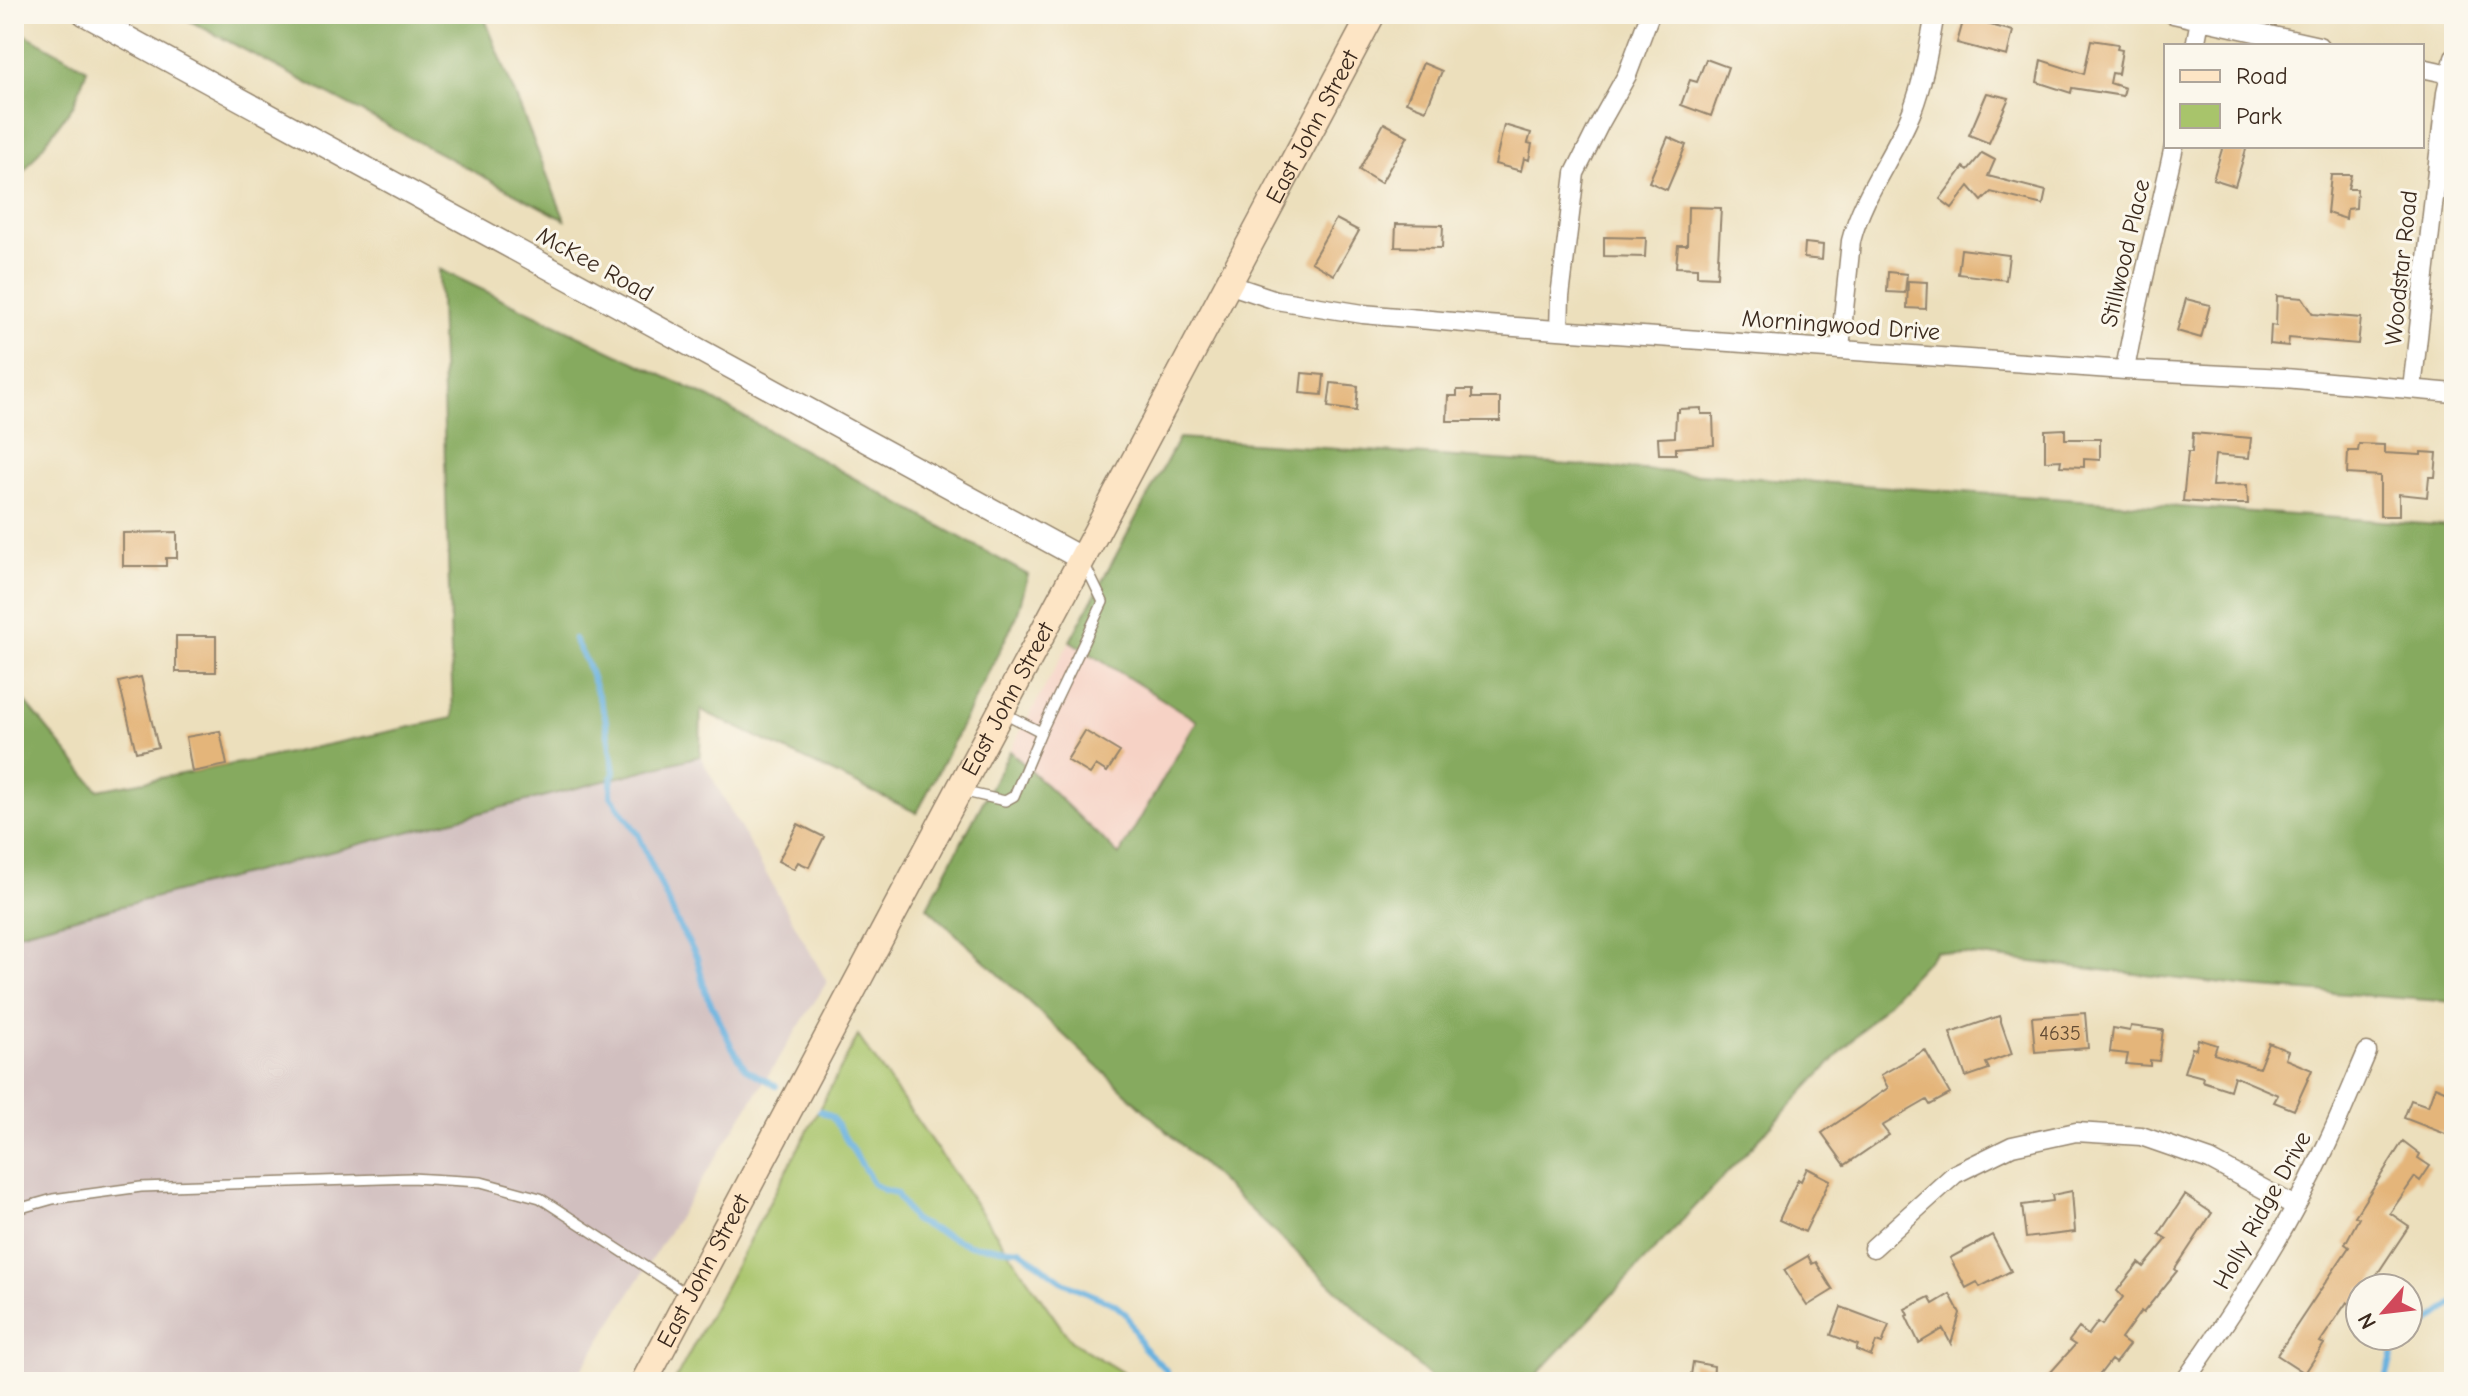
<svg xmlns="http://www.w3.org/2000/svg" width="2468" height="1396" viewBox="0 0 2468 1396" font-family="'Comic Neue',sans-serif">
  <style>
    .built { fill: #f6d2c5 }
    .industrial { fill: #d1bfbf }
    .green { fill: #a8c46b; stroke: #727744; stroke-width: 2 }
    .forest { fill: #86aa5f; stroke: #606a3e; stroke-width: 2 }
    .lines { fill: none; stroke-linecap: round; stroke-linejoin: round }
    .stream { stroke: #67b1df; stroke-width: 6 }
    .building { fill: #e4b57a }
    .service-casing { stroke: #94846d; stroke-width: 12 }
    .minor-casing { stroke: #94846d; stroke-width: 21 }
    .tertiary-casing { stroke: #94846d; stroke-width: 25 }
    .secondary-casing { stroke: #94846d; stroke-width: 29 }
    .service { stroke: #fff; stroke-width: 9 }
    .minor { stroke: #fff; stroke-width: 18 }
    .tertiary { stroke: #fff; stroke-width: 22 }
    .secondary { stroke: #fde5c5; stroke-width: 26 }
    .labels { text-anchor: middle; stroke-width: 6; stroke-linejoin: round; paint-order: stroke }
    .number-label { font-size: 20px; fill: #654d35 }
    .street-label { font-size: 24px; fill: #3b2a1e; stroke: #fbf7ec }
  </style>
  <rect width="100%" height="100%" fill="#fbf7ec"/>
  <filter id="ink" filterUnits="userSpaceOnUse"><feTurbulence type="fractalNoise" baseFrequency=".0125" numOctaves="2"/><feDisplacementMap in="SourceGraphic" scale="16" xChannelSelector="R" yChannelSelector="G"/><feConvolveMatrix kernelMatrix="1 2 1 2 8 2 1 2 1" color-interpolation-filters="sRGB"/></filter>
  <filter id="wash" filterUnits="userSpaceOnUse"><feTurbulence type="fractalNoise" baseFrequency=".006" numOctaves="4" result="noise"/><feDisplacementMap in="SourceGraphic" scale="32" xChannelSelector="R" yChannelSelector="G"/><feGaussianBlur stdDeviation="1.8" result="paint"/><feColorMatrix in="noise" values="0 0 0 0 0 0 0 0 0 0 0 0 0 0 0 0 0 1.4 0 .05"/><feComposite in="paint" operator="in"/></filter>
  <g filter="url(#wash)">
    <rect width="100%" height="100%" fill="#ecdfbc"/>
    <path class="built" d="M 1070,641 L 1197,721 L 1119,856 L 1010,751 Z"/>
    <path class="industrial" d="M 700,756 L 827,982 L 574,1382 L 14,1382 L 14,934 Z"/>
    <path class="green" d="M 858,1036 L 1071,1341 L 1138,1382 L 674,1382 Z"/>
    <path class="forest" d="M 177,14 L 483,14 L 565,220 Z
      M 14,28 L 87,69 L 74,104 L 14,185 Z
      M 439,269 L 710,398 L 1028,575 L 1017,616 L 917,813 L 701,710 L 700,756 L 14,934 L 14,688 L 98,790 L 255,760 L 453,718 Z
      M 1179,438 L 2454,526 L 2454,1002 L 2249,987 L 1936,951 L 1530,1382 L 1435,1382 L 927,907 L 1010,751 L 1119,855 L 1197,721 L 1070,641 Z"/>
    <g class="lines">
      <path class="stream" d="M 574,639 L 588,666 L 605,716 L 614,772 L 611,783 L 611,796 L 638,834 L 678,924 L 697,958 L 705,991 L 732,1047 L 746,1069 L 776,1086
        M 820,1111 L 832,1117 L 874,1184 L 884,1190 L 896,1193 L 913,1220 L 968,1245 L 1020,1250 L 1063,1282 L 1114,1304 L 1126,1314 L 1142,1346 L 1166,1370 L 1168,1382
        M 2385,1382 L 2394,1349 L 2454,1303"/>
    </g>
    <g id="blocks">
      <path class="building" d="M 1964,18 L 2013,31 L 2007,56 L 1957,43 Z
        M 2091,40 L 2118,44 L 2117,49 L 2122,50 L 2118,74 L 2112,73 L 2110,83 L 2125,88 L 2123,96 L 2072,88 L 2071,93 L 2037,82 L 2041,60 L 2084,74 Z
        M 1706,59 L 1728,67 L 1711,116 L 1681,105 L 1690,80 L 1697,82 Z
        M 1423,63 L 1442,71 L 1426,110 L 1406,102 Z
        M 1987,93 L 2009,98 L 1989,143 L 1969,135 Z
        M 1384,123 L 1408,136 L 1381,183 L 1359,170 Z
        M 1504,125 L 1531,133 L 1528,143 L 1532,144 L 1529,160 L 1524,158 L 1521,171 L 1495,164 Z
        M 1668,137 L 1686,145 L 1667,190 L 1649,182 Z
        M 2223,146 L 2247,146 L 2235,186 L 2213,179 Z
        M 1982,153 L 1995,160 L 1988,176 L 2046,191 L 2043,205 L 1991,192 L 1982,201 L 1969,186 L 1952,208 L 1940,199 L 1964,167 L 1968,170 Z
        M 2331,175 L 2351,175 L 2348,189 L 2357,189 L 2356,208 L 2347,209 L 2346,219 L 2327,213 Z
        M 1688,207 L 1721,208 L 1717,277 L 1697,276 L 1697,268 L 1676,267 L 1678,245 L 1687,245 Z
        M 1336,219 L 1359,231 L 1334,275 L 1311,262 Z
        M 1396,224 L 1443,225 L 1442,248 L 1395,247 Z
        M 1604,237 L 1646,238 L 1645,257 L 1604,256 Z
        M 1805,243 L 1823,245 L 1822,260 L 1804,258 Z
        M 1961,249 L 2009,255 L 2006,280 L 1958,274 Z
        M 1888,272 L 1907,274 L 1905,293 L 1887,292 Z
        M 1908,281 L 1927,282 L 1926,309 L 1907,308 Z
        M 2277,296 L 2303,298 L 2313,314 L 2361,318 L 2358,344 L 2289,338 L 2288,346 L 2270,344 L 2271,325 L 2276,326 Z
        M 2186,299 L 2210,305 L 2201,338 L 2177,331 Z
        M 1302,373 L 1324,375 L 1322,395 L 1300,393 Z
        M 1331,383 L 1358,386 L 1356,411 L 1328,407 Z
        M 1457,390 L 1472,390 L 1472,398 L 1500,398 L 1500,421 L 1447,421 L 1448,396 L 1457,396 Z
        M 1701,408 L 1701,414 L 1713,414 L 1714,445 L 1676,448 L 1676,454 L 1659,454 L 1658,438 L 1675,437 L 1676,412 L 1679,412 L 1679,409 Z
        M 2065,429 L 2065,439 L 2100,439 L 2100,460 L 2084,459 L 2084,467 L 2060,466 L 2061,460 L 2045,461 L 2045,430 Z
        M 2193,433 L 2251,438 L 2249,458 L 2215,455 L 2212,486 L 2247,485 L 2248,504 L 2222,504 L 2183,501 L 2188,452 L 2192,452 Z
        M 2359,444 L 2384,445 L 2384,453 L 2421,455 L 2421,452 L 2437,453 L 2435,477 L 2429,477 L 2427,497 L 2399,494 L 2399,516 L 2380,516 L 2380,476 L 2347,474 L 2348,451 L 2358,451 Z
        M 177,532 L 177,558 L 166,558 L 166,566 L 123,566 L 123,533 Z
        M 176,636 L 216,636 L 216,672 L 176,672 Z
        M 141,677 L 158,747 L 136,752 L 119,682 Z
        M 220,731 L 227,765 L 192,772 L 186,737 Z
        M 1085,731 L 1120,752 L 1107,772 L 1096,765 L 1090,774 L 1067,760 Z
        M 798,824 L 824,837 L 809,867 L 798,862 L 794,869 L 778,861 Z
        M 2085,1013 L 2088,1048 L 2035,1052 L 2032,1017 Z
        M 1999,1016 L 2012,1054 L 1986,1063 L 1989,1069 L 1966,1077 L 1950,1033 Z
        M 2131,1026 L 2163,1030 L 2159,1061 L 2150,1060 L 2150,1066 L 2126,1064 L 2128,1054 L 2110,1052 L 2113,1028 L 2130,1031 Z
        M 2198,1039 L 2217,1045 L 2214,1054 L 2259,1068 L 2269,1043 L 2288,1051 L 2285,1059 L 2312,1070 L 2294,1110 L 2274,1102 L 2278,1095 L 2234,1076 L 2230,1090 L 2202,1081 L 2203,1077 L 2184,1072 L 2192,1048 L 2196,1049 Z
        M 1925,1050 L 1950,1094 L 1930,1105 L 1927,1100 L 1882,1126 L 1889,1135 L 1845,1165 L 1822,1133 L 1888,1088 L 1881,1075 Z
        M 2435,1086 L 2454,1094 L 2454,1120 L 2448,1135 L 2404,1118 L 2411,1100 L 2428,1106 Z
        M 2403,1141 L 2420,1154 L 2418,1158 L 2430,1166 L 2420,1181 L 2415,1177 L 2390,1213 L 2409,1226 L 2368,1288 L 2360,1288 L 2360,1297 L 2353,1306 L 2347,1302 L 2320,1342 L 2324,1344 L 2305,1373 L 2277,1355 L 2349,1247 L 2345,1244 L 2359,1218 L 2355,1216 Z
        M 1807,1168 L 1830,1180 L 1805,1232 L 1779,1220 L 1798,1179 L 1801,1181 Z
        M 2072,1191 L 2075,1232 L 2026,1238 L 2022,1205 L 2053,1201 L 2052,1195 Z
        M 2185,1195 L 2212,1213 L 2175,1269 L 2177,1271 L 2143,1313 L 2141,1311 L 2121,1339 L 2129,1345 L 2115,1363 L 2111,1360 L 2094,1382 L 2042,1382 L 2075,1345 L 2069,1341 L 2079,1328 L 2088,1335 L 2098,1322 L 2102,1325 L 2123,1297 L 2117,1291 L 2139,1263 L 2144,1267 L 2167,1239 L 2159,1234 Z
        M 1992,1235 L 2011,1271 L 1980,1287 L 1977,1282 L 1966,1288 L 1950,1258 Z
        M 1808,1256 L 1812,1264 L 1816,1262 L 1833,1290 L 1807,1306 L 1784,1270 Z
        M 1950,1294 L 1960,1313 L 1951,1344 L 1943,1329 L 1919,1343 L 1906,1316 L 1908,1315 L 1905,1309 L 1929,1297 L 1933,1304 Z
        M 1841,1307 L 1889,1325 L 1882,1344 L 1876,1342 L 1871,1356 L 1856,1350 L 1858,1345 L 1831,1335 Z
        M 1693,1362 L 1714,1366 L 1713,1382 L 1690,1382 Z"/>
    </g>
  </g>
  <g filter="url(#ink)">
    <use href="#blocks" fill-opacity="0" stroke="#94846d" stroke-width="2"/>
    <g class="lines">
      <defs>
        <path id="service" d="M 1002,712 L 1041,732 L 1103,602 L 1085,565
          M 961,791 L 1005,801 L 1014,796 L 1041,732
          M 14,1210 L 53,1199 L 141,1187 L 411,1178 L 481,1182 L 540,1198 L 687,1294"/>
        <path id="minor" d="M 2173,14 L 2319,46
          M 2195,46 L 2200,20
          M 2422,68 L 2454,75
          M 1228,284 L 1276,300 L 1363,314 L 1487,325 L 2125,370 L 2285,378 L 2454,393
          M 1559,330 L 1560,297 L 1575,173 L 1600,123 L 1627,75 L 1650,14
          M 1840,349 L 1851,241 C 1863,193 1894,156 1912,111 C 1924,80 1929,46 1935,14
          M 2125,370 C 2138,295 2158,221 2174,146
          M 2412,389 L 2446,93 L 2454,58
          M 1873,1248 L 1955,1174 L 2012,1146 L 2076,1132 L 2141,1136 L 2210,1160 L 2295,1206
          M 2184,1382 C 2238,1306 2289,1227 2328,1142 C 2342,1112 2354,1082 2367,1052"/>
        <path id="tertiary" d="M 84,14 L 1082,559"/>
        <g id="secondary">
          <path id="s1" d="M 644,1382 L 1372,14"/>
        </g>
      </defs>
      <use href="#service" class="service-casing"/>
      <use href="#minor" class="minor-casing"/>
      <use href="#tertiary" class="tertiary-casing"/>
      <use href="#secondary" class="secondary-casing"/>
      <use href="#service" class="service"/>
      <use href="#minor" class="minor"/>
      <use href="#tertiary" class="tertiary"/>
      <use href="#secondary" class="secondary"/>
    </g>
  </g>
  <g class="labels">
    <g class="number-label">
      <text x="2060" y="1040">4635</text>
    </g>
    <g class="street-label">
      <text dy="8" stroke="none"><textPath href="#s1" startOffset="1422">East John Street</textPath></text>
      <text transform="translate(2125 253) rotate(-77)" y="8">Stillwood Place</text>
      <text transform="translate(595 264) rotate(29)" y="8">McKee Road</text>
      <text transform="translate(2401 268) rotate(-84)" y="8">Woodstar Road</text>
      <text transform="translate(1841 325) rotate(4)" y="8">Morningwood Drive</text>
      <text dy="8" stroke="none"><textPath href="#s1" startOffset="774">East John Street</textPath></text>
      <text transform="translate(2262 1210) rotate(-61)" y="8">Holly Ridge Drive</text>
      <text dy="8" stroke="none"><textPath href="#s1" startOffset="126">East John Street</textPath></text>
    </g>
  </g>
  <rect width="2468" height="1396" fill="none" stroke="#fbf7ec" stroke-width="48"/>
  <rect x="2164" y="44" width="260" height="104" fill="#fbf7ec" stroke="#aea59a" stroke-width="2"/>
  <rect x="2180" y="70" width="40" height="12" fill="#fde5c5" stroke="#aea59a" stroke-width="2"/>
  <text x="2236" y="84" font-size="24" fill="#3b2a1e">Road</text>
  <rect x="2180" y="104" width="40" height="24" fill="#a8c46b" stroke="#aea59a" stroke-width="2"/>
  <text x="2236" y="124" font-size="24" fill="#3b2a1e">Park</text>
  <g transform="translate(2384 1312) rotate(242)"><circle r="38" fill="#fbf7ec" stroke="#aea59a" stroke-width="2"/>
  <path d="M0-6L14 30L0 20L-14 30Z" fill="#d1495b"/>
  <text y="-12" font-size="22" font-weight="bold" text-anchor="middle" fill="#3b2a1e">N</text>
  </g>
</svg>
